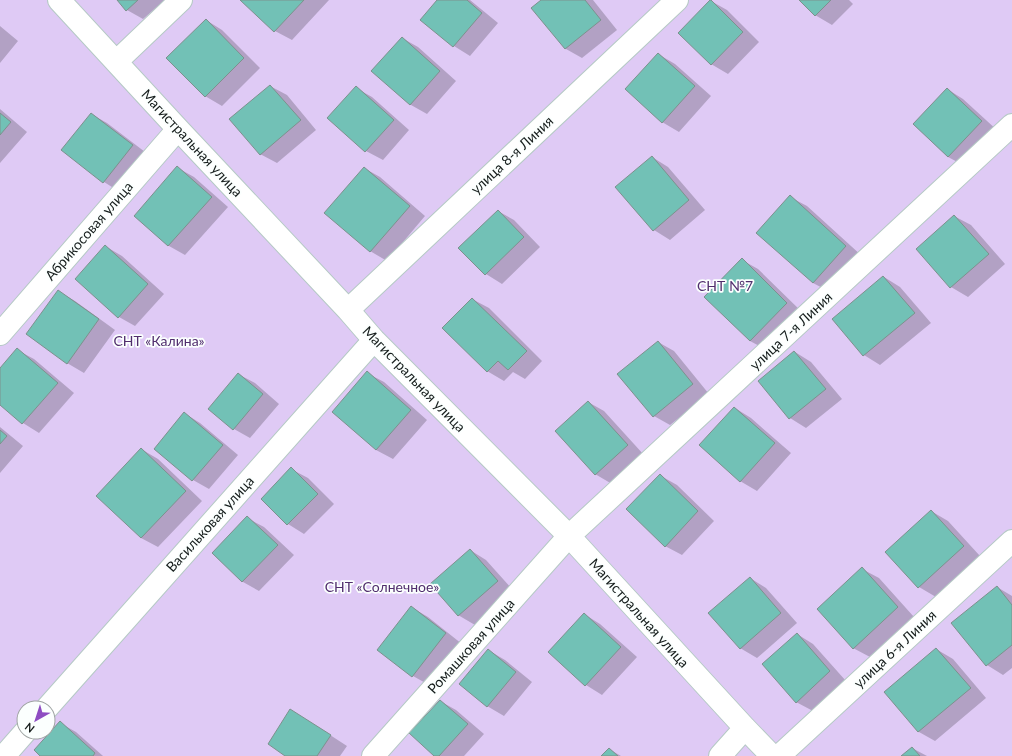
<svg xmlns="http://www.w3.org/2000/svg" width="1012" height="756" viewBox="0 0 1012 756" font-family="Lato,sans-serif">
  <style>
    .green { fill: #dfcaf5; fill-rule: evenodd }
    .shadow { fill: #0003 }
    .building { fill: #72c1b6; stroke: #7d918d }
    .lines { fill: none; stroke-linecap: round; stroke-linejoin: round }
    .minor-casing { stroke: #b5c9c5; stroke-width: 24 }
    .minor { stroke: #fff; stroke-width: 22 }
    .labels { text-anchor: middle; stroke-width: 3.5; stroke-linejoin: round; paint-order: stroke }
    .street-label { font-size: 14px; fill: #151c1b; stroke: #fbfffe }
    .park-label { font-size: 14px; fill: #502d6d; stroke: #fbfffe }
  </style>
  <rect width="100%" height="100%" fill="#e1f6f2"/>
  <path class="green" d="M 0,0 L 1012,0 L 1012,756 L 0,756 ZM 24,708 L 48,708 L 48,732 L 24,732 Z"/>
  <path class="shadow" d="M 118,0 L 165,0 L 143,19 L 127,10 Z
    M 242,0 L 329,0 L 292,40 L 275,31 Z
    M 439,0 L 470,0 L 498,23 L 470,56 L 454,46 L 422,20 Z
    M 543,0 L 593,0 L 617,30 L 582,58 L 566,49 L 532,8 Z
    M 800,0 L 849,0 L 853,4 L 832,25 L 815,15 Z
    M 711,1 L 727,10 L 759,42 L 728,74 L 711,64 Z
    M 206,20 L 222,30 L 260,68 L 222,106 L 205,96 Z
    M 0,26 L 18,41 L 0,63 Z
    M 402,38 L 418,47 L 456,81 L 427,114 L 411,105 L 373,71 Z
    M 658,54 L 675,64 L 711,96 L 679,132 L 662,122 Z
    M 270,86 L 287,95 L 316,130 L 277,163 L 260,154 Z
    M 356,88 L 372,97 L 409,130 L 383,160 L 366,151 L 329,118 Z
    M 947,89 L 963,99 L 998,131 L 965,166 L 948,157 L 914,124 Z
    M 0,109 L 27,132 L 0,163 Z
    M 91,114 L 107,123 L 149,155 L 120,192 L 104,182 L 63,150 Z
    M 652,157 L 668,167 L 705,210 L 670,240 L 654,230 L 617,187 Z
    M 178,168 L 194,177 L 228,207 L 185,255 L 169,246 L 135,216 Z
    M 364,168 L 380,177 L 425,216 L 387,261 L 370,251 Z
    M 790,197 L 807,206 L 862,256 L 830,292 L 813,283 Z
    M 498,211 L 514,220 L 540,247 L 502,284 L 486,274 L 460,248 Z
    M 954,216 L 971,225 L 1005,264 L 968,297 L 951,287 Z
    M 105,246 L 122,256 L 164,294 L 135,326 L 119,317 Z
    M 742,260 L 758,269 L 803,313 L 767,350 L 750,341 Z
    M 884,277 L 900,287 L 931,323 L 880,365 L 864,355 L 834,319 Z
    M 58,291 L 75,301 L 115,330 L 84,373 L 67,363 L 27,334 Z
    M 472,299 L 489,308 L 542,361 L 525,379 L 513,372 L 504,381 L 487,371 Z
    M 658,342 L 674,351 L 709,394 L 670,425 L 654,416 Z
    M 17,350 L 34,359 L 74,393 L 39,433 L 23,423 L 0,404 L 0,370 Z
    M 795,352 L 811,362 L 842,399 L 806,428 L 790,418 Z
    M 367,373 L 384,382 L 427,420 L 393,459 L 376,450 Z
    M 238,374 L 255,383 L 279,404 L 250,438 L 234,429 Z
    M 588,402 L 604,411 L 644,455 L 612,484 L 595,474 Z
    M 735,408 L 751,418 L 791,453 L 757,491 L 740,481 Z
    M 184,413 L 200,423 L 238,455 L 209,489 L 193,480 Z
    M 0,427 L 23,446 L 0,473 Z
    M 141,449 L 158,459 L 202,501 L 158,547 L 141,538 Z
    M 291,469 L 308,478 L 334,504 L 304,534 L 288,524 L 262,499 Z
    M 661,476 L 677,485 L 714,521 L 682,555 L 665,546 Z
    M 931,511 L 948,521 L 980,556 L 936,597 L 919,587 L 887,552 Z
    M 247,518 L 264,527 L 294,555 L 259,591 L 243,582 L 213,553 Z
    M 470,550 L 486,560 L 513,590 L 475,625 L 458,615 Z
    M 862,569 L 879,578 L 914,617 L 870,657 L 853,648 Z
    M 750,578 L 766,588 L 797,623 L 757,658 L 740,648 Z
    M 997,587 L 1012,596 L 1012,668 L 1003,675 L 987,665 Z
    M 411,607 L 428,617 L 462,644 L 429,685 L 413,676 Z
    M 584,614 L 600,624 L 637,657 L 602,695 L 586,685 Z
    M 797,634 L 813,644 L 846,681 L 813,711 L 796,702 Z
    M 936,649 L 953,659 L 986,698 L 935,741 L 919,732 L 885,692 Z
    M 488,650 L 505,660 L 532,682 L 504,716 L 487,706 Z
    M 440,701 L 456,710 L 484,734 L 464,756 L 435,756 Z
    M 307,720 L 347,746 L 340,756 L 287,756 Z
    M 60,723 L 76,732 L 103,756 L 42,756 Z
    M 912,748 L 927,756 L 903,756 Z
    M 609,749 L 621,756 L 602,756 Z"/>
  <path class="building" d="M 117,0 L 138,0 L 126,11 Z
    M 240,0 L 304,0 L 274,32 Z
    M 437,0 L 467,0 L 482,13 L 453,47 L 420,20 Z
    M 541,0 L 585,0 L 601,20 L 565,49 L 531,8 Z
    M 710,0 L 711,0 L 743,32 L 711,65 L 678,33 Z
    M 799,0 L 831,0 L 815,16 Z
    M 206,19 L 244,58 L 205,97 L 166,58 Z
    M 402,37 L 440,71 L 410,105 L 371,71 Z
    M 658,53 L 695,86 L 662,123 L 625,89 Z
    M 270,85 L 301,120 L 260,155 L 229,119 Z
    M 356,86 L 394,120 L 365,152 L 327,118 Z
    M 947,88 L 982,121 L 948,157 L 913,124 Z
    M 0,113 L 11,122 L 0,135 Z
    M 91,113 L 133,145 L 103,183 L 61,150 Z
    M 652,156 L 689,200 L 653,231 L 615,187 Z
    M 177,166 L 212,197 L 168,246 L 134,216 Z
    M 364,167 L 410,206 L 370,252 L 324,213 Z
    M 790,195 L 846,246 L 813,283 L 756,233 Z
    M 498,210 L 524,237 L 485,275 L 458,248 Z
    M 954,215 L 989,254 L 950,288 L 916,249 Z
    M 105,245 L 148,284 L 118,318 L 75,279 Z
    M 742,258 L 787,303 L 750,341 L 704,297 Z
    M 883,276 L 915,313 L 863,356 L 832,319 Z
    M 58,290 L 99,319 L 67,364 L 26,334 Z
    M 472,298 L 527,351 L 508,370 L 498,361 L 487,372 L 442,328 Z
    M 658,341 L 693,384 L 653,417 L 617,374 Z
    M 17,348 L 58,383 L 22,424 L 0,405 L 0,368 Z
    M 794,351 L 826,389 L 789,419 L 758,381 Z
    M 367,371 L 411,410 L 376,450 L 332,412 Z
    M 238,373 L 263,394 L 233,430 L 208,409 Z
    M 588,401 L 628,445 L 595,475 L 555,431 Z
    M 734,407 L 775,443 L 740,482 L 699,445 Z
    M 184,412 L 223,445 L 192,481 L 154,449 Z
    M 0,430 L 7,436 L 0,444 Z
    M 141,448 L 186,491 L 141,538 L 96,496 Z
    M 291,467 L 318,494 L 287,525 L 261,499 Z
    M 660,474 L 698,511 L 665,547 L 626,509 Z
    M 931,510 L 964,546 L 918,588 L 885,552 Z
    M 247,516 L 278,545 L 242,582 L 212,553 Z
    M 470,549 L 498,581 L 458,616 L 430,584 Z
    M 862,567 L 898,607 L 853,649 L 817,609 Z
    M 750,577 L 781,613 L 740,649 L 708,613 Z
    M 997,586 L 1012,605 L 1012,645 L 986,666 L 951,623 Z
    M 411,606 L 446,633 L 412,677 L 377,650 Z
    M 584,613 L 621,647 L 585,686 L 548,652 Z
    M 797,633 L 830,671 L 796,703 L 762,664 Z
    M 936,648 L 971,688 L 918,732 L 884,692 Z
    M 488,649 L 516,672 L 487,707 L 459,684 Z
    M 440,700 L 468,724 L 439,756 L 434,756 L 409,733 Z
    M 290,709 L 331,735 L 317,756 L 285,756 L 268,744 Z
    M 60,721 L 95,753 L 93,756 L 40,756 L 34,750 Z
    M 912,747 L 920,756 L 901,756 Z
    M 609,748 L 618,756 L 601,756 Z"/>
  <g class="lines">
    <defs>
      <path id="minor" d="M 59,0 L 178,129 L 348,310 L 374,340 L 569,536 L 745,728 L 772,756
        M 116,62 L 181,0
        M 348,310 L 677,0
        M 0,334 L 178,129
        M 47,708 L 374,340
        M 4,756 L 25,732
        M 373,756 L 569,536 L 1012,125
        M 720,756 L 745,728
        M 779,756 L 1012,541"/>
    </defs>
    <use href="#minor" class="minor-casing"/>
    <use href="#minor" class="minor"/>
  </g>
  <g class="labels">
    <g class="street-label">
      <text transform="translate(192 143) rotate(47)" y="5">Магистральная улица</text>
      <text transform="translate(512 155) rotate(-43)" y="5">улица 8-я Линия</text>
      <text transform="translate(89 231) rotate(-49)" y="5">Абрикосовая улица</text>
      <text transform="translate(791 331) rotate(-43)" y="5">улица 7-я Линия</text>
      <text transform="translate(414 379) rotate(46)" y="5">Магистральная улица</text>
      <text transform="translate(210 524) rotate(-48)" y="5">Васильковая улица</text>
      <text transform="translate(639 613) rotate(48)" y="5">Магистральная улица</text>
      <text transform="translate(471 646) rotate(-48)" y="5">Ромашковая улица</text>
      <text transform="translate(895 649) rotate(-43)" y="5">улица 6-я Линия</text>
    </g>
    <g class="park-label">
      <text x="725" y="291">СНТ №7</text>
      <text x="159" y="346">СНТ «Калина»</text>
      <text x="382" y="592">СНТ «Солнечное»</text>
    </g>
  </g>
  <g transform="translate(36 720) rotate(219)"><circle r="19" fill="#fbfffe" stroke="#9fa4a3"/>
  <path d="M0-3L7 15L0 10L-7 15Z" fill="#8e4dc2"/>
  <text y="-6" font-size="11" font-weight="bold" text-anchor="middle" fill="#151c1b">N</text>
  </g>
</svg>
